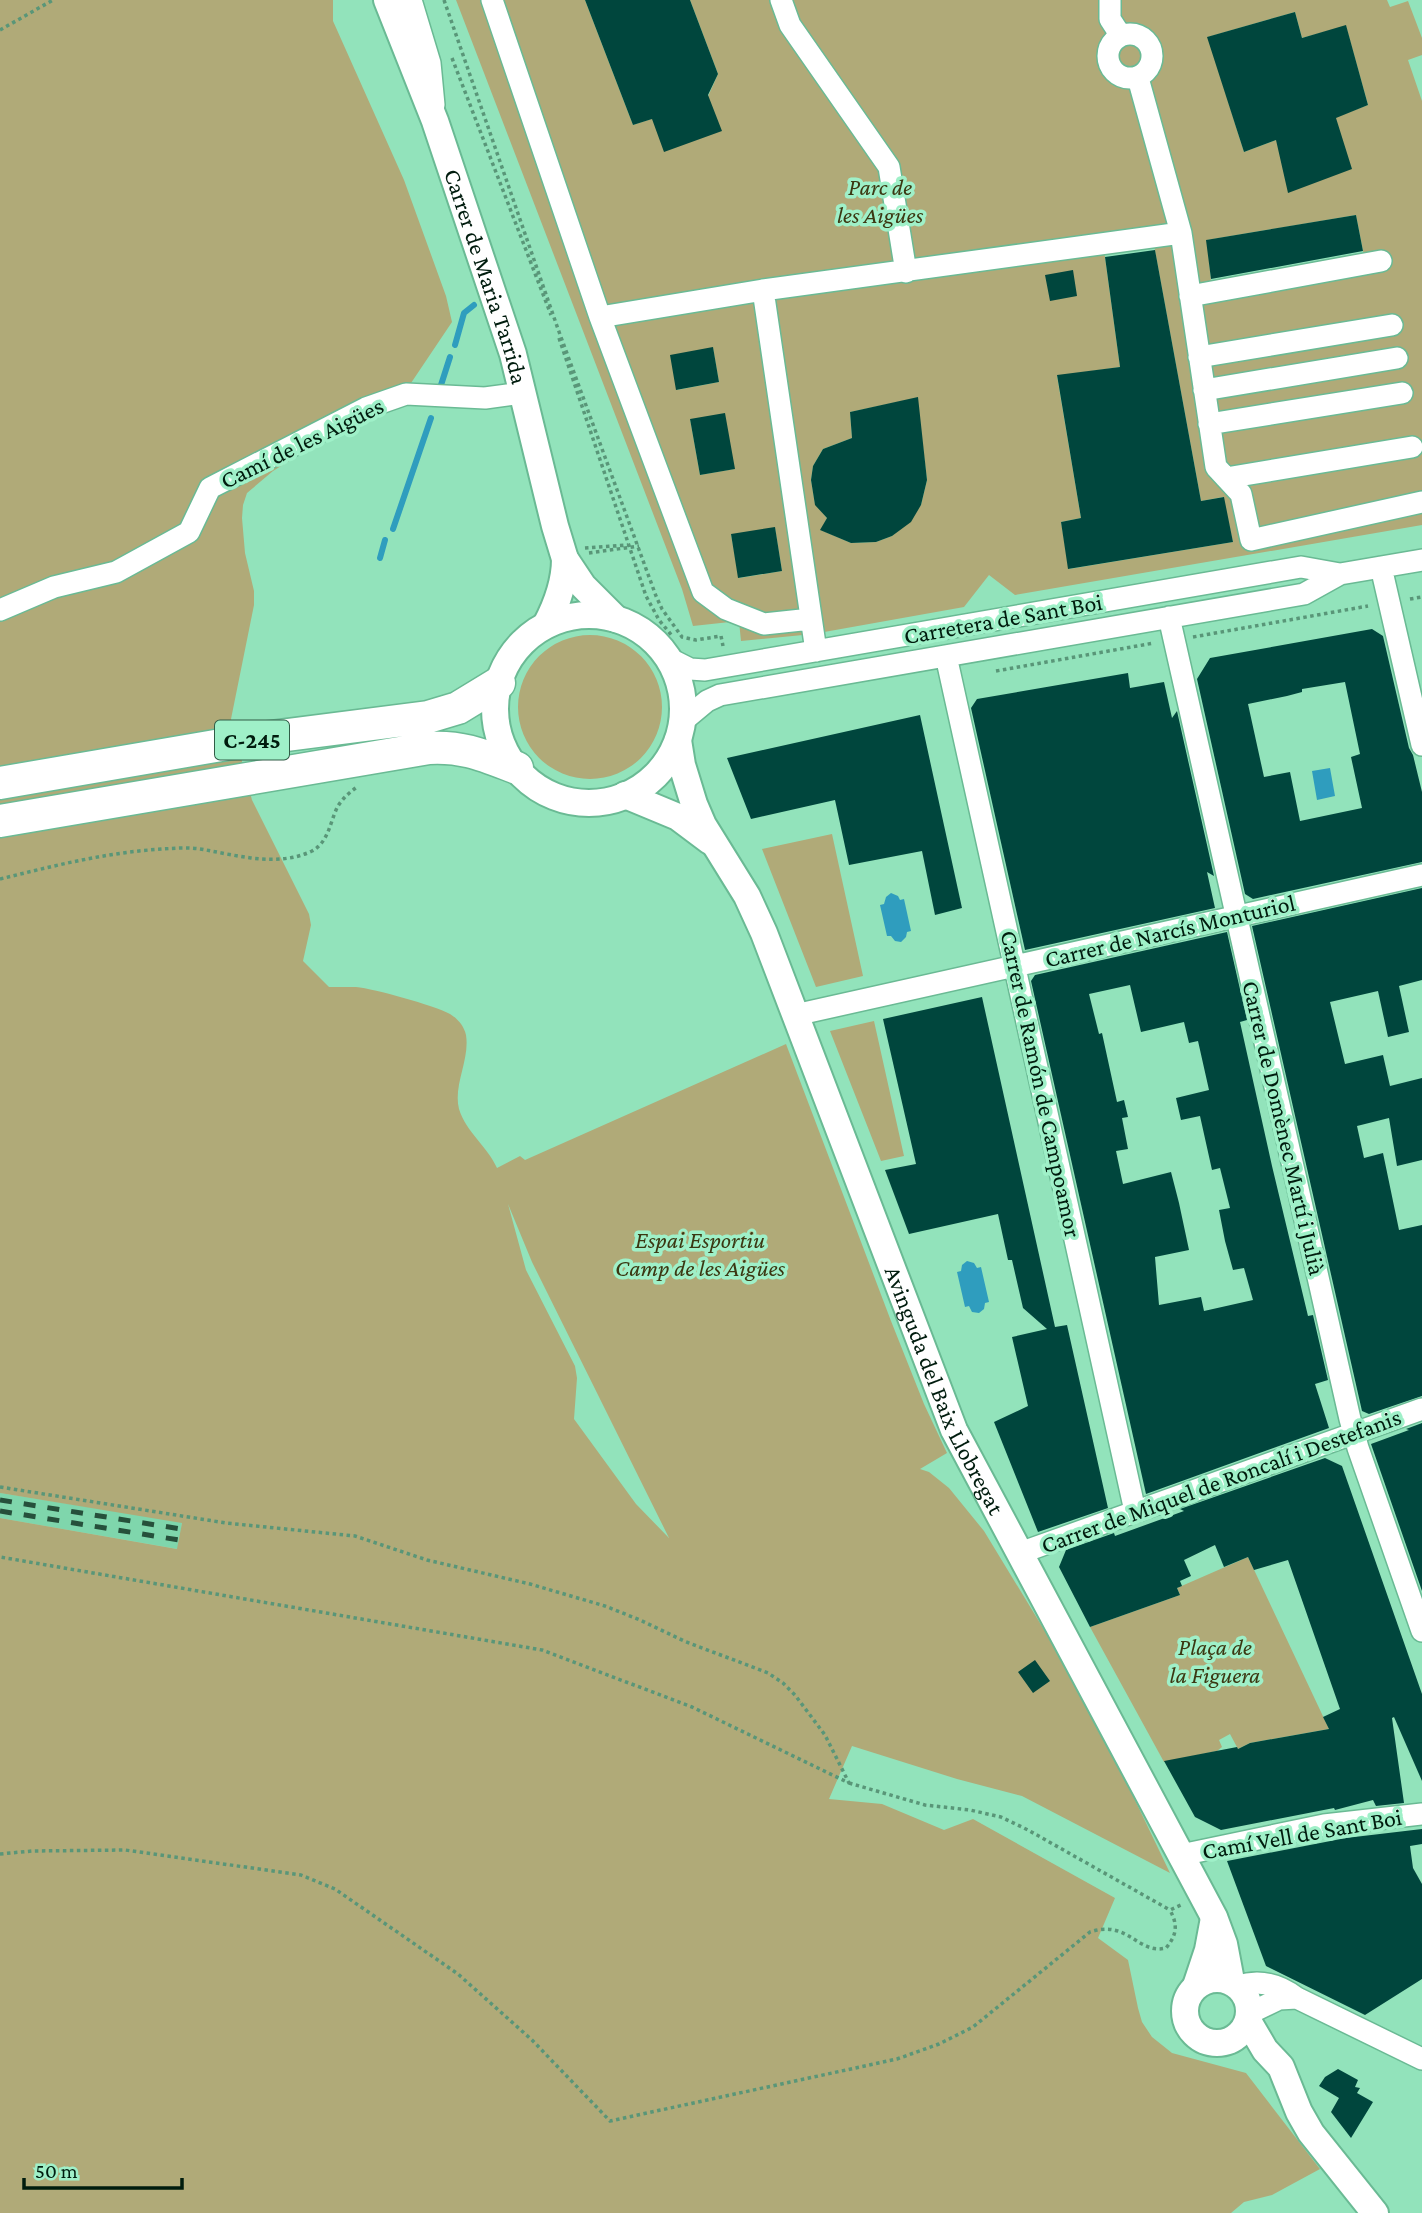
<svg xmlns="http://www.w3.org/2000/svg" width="1422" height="2213" viewBox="0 0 1422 2213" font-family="'Crimson Pro',serif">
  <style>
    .built { fill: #7fd6ac }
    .green { fill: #b0aa78; fill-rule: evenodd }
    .water { fill: #2f9dbe }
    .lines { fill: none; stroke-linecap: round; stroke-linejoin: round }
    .stream { stroke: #2f9dbe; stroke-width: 6 }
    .building { fill: #00463d; fill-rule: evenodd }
    .minor-casing { stroke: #6aba94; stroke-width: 24 }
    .major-casing { stroke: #6aba94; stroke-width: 30 }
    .highway-casing { stroke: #6aba94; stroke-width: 35 }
    .path { stroke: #599678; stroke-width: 3.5; stroke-dasharray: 3.5 3.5; stroke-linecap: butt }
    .minor { stroke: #fff; stroke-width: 21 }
    .major { stroke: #fff; stroke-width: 26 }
    .highway { stroke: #fff; stroke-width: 32 }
    .rail { stroke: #26503b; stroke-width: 5; stroke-dasharray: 12 12; stroke-linecap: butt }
    .labels { text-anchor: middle; stroke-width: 7; stroke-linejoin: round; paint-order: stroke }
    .shield { fill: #9ff0c8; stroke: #305c46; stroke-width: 2 }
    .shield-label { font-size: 23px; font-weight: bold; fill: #001c0e }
    .park-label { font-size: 24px; font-style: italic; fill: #3b3712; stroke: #9ff0c8 }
    .street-label { font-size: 24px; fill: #001c0e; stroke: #9ff0c8 }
  </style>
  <rect width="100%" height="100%" fill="#92e3bb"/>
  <path class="built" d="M 0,1493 L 182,1522 L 178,1549 L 0,1518 Z"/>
  <path class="green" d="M 0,0 L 333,0 L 333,21 L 404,180 L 446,296 L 452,322 L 407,389 L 273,471 L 247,493 L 243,505 L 242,518 L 245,553 L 254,591 L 254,605 L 231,719 L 252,800 L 309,914 L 311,925 L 303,961 L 329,987 C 338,987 347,987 356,987 C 375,989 433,1005 450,1014 C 458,1019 464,1026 466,1035 C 470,1060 453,1085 459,1109 C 466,1132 488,1147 497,1168 L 520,1156 L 525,1160 L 786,1044 L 891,1321 L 924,1404 L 947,1453 L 920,1469 L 929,1472 L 949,1488 L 984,1531 L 1088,1702 L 1170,1873 L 1022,1796 L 957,1779 L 852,1746 L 829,1799 L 882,1804 L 944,1830 L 973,1819 L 1115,1898 L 1098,1938 L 1128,1960 L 1138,2008 L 1142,2022 L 1152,2037 L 1172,2053 L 1246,2073 L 1320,2169 L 1272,2195 L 1244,2202 L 1231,2213 L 0,2213 L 0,1518 L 177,1549 L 182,1523 L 0,1493 ZM 508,1204 L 532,1262 L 669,1538 L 636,1504 L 574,1419 L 577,1378 L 575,1366 L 526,1270 Z
    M 456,0 L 585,0 L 633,125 L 706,101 L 718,74 L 690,0 L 1387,0 L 1390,7 L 1408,1 L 1422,38 L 1422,55 L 1408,60 L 1422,101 L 1422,525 L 1015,595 L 989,575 L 964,607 L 813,634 L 741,641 L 739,621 L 693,626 L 682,589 ZM 1295,12 L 1302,38 L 1346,26 L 1368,105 L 1244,152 L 1208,37 ZM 1356,215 L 1364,256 L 1211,281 L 1207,240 ZM 1154,245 L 1201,501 L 1223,497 L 1233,542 L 1069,569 L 1061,522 L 1081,518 L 1057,376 L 1120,367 L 1104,250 ZM 713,348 L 719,382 L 677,390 ZM 917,398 L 927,480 L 921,505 L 892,536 L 876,542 L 851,543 L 821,530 L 827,518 L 815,504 L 811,480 L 813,466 L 823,449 L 852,438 L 850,412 ZM 690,419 L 735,469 L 734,469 L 700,475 ZM 775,528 L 782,571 L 739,578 L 731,535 Z
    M518 707a72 72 0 1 1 144 0a72 72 0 1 1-144 0Z
    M 832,834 L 863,976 L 816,987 L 762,849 Z
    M 874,1021 L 904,1156 L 881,1161 L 830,1031 Z
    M 1248,1557 L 1329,1729 L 1250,1743 L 1238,1749 L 1230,1734 L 1219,1740 L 1222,1747 L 1217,1751 L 1164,1762 L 1090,1627 L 1180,1595 L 1177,1588 Z"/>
  <path class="water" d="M 1330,768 L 1335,796 L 1317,800 L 1312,771 Z
    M 891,893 L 898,896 L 900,900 L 904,899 L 911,931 L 907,932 L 906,937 L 901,942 L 895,941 L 891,936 L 887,936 L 880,905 L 884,904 L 886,897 Z
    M 967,1261 L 974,1263 L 977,1268 L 981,1267 L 989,1302 L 985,1303 L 984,1309 L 979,1313 L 972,1312 L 969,1306 L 965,1307 L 957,1272 L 961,1271 L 962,1265 Z"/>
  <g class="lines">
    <path class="stream" d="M 455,345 L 464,313 L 474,305
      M 441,385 L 450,357
      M 393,529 L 431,418
      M 380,558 L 385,540"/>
  </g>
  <path class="building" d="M 585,0 L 690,0 L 718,74 L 708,95 L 722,131 L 664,152 L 652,119 L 633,125 Z
    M 1295,12 L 1302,38 L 1346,25 L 1368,105 L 1336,118 L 1352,169 L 1288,193 L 1276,140 L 1244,152 L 1207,37 Z
    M 1356,215 L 1363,251 L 1211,279 L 1206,240 Z
    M 1155,250 L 1201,501 L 1224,497 L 1233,542 L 1068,569 L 1061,522 L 1081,518 L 1057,375 L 1120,367 L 1105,257 Z
    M 1073,270 L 1077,296 L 1050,301 L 1045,275 Z
    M 713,347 L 719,382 L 676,390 L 670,355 Z
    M 918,397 L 927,480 L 921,505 L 911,522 L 892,536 L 876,542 L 851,543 L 820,530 L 827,518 L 815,505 L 811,480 L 813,466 L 823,449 L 852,438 L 850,412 Z
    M 725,413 L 735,469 L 700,475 L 690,419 Z
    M 775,527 L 782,571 L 738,578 L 731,534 Z
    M 1372,629 L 1383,636 L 1409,748 L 1413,755 L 1422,792 L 1422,862 L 1253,899 L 1245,894 L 1197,679 L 1210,658 ZM 1345,682 L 1360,754 L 1351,757 L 1362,808 L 1300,821 L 1290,772 L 1264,777 L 1248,704 L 1287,696 L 1302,692 L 1302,689 Z
    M 1128,673 L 1130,688 L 1164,682 L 1172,718 L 1177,711 L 1214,876 L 1207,872 L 1215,908 L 1025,950 L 971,708 L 977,699 Z
    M 920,715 L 962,908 L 935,915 L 922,851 L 849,865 L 835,800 L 751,819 L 727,758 Z
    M 1422,888 L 1422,980 L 1399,986 L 1409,1032 L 1388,1037 L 1378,991 L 1330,1002 L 1345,1064 L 1383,1055 L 1390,1086 L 1422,1078 L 1422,1160 L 1397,1166 L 1389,1118 L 1357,1126 L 1364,1158 L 1383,1153 L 1399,1230 L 1422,1225 L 1422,1396 L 1369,1414 L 1362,1411 L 1252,926 Z
    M 1227,932 L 1247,1020 L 1240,1022 L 1272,1166 L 1308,1316 L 1313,1315 L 1328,1380 L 1315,1384 L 1329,1428 L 1146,1494 L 1031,981 L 1035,975 ZM 1130,985 L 1141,1032 L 1184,1022 L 1189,1043 L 1198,1041 L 1209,1090 L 1176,1098 L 1181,1120 L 1200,1116 L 1212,1170 L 1220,1168 L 1230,1208 L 1219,1210 L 1225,1241 L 1233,1270 L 1244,1268 L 1253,1300 L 1204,1311 L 1201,1297 L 1159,1305 L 1155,1257 L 1189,1250 L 1179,1203 L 1171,1172 L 1123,1184 L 1116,1151 L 1128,1149 L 1122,1118 L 1128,1117 L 1124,1100 L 1117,1102 L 1102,1033 L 1099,1034 L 1089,994 Z
    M 982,997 L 1055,1327 L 1067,1325 L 1108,1508 L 1038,1532 L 994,1422 L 1028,1406 L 1012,1337 L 1047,1329 L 1023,1308 L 1012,1260 L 1008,1260 L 998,1214 L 909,1234 L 885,1170 L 916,1164 L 883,1019 Z
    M 1422,1423 L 1422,1591 L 1371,1444 L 1409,1430 L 1406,1429 Z
    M 1325,1458 L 1342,1466 L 1422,1694 L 1422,1781 L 1394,1717 L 1392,1718 L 1404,1803 L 1376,1806 L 1373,1800 L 1335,1810 L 1334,1808 L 1221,1830 L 1195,1817 L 1164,1761 L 1237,1747 L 1238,1749 L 1250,1743 L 1329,1729 L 1323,1717 L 1340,1709 L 1288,1560 L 1254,1570 L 1248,1557 L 1224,1567 L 1215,1545 L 1184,1560 L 1191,1576 L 1180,1581 L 1182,1586 L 1177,1588 L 1180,1595 L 1090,1627 L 1059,1567 L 1066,1550 L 1114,1533 L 1115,1536 L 1184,1511 L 1180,1509 Z
    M 1035,1660 L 1050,1681 L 1033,1693 L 1018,1672 Z
    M 1422,1829 L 1422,1844 L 1410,1846 L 1413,1868 L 1422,1884 L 1422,1979 L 1365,2015 L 1266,1966 L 1227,1861 L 1346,1838 Z
    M 1338,2069 L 1358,2080 L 1355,2087 L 1360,2088 L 1357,2093 L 1373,2102 L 1351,2138 L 1331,2112 L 1339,2098 L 1319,2086 L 1325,2077 Z"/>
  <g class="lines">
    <defs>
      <path id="minor" d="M 411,0 L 430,63 L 434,105
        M 492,0 L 600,317 L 703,592 L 726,609 L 764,624 L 811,619
        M 781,0 L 790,25 L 889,167 L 906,272
        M 1110,0 L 1110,19 L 1121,36
        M1108 56a22 22 0 1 1 44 0a22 22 0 1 1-44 0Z
        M 1138,78 L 1181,233 L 1216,467 L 1241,494 L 1251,540 L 1422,502
        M 1190,296 L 1381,261
        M 600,317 L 763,290
        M 1199,357 L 1392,325
        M 1204,390 L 1397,358
        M 1209,424 L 1402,393
        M 1226,478 L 1412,447
        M 1381,567 L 1422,745
        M 0,610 L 54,587 L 116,572 L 189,532 L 210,488 L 366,408 L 406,394 L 485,398 L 522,393
        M 1169,617 L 1350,1419 L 1358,1448 L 1422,1631
        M 816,651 L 763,290 L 1181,233
        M 946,656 L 1135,1511
        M 668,658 L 690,669 L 705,670 L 1301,567 L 1340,574
        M 683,721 L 707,701 L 720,695 L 1304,594 L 1340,574 L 1422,560
        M 795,1015 L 1422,875
        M 1020,1553 L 1422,1409
        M 1181,1855 L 1324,1825 L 1422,1814
        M 1238,1986 C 1260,1979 1280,1985 1297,1998 L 1422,2059
        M 1250,2013 L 1279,1999 L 1297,1998"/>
      <g id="major">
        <path id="s1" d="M 387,0 L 435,121 L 513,354 L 555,526 L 565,559 L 583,586 L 616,619"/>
        <circle cx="589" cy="709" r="94"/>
        <path d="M 546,625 C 557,604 565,583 565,559"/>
        <path id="s2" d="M 678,740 L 682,765 L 694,804 L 703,825 L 747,896 L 764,933 L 954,1430 L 1214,1917 L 1224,1944 L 1231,1981"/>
        <path d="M 625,795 L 678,817 L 710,841"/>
        <circle cx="1217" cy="2011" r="32"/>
        <path d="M 1196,1986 L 1208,1950 L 1214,1918"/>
        <path d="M 1248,2021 L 1265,2050 L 1281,2067 L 1299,2112 L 1311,2133 L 1375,2213"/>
      </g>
      <path id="highway" d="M 0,783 L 256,739 L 428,717 L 458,708 L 499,683
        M 0,821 L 429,748 C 464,746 485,756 517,768"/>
    </defs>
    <use href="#minor" class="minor-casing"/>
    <use href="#major" class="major-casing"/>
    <use href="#highway" class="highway-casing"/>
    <path class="path" d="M 444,0 L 558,329 L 656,596 L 662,609 L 682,637 L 696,640 L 721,636 L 723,646
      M 0,30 L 53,0
      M 452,58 L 551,315
      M 559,338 L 646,596 L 659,620 L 673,637
      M 585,548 L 628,545
      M 589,553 L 639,546
      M 1410,599 L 1422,597
      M 1193,637 L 1368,606
      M 996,671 L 1154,643
      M 0,879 C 53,866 108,852 163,849 C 177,848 192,847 206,850 C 239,856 279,867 312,851 C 329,842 330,821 338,806 C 343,798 350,792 357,787
      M 0,1487 L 226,1523 L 355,1536 L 427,1560 L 530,1584 L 605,1606 L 640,1620 L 684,1641 L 768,1673 L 783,1683 L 795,1695 L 825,1735 L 849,1783 L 692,1707 L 542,1650 L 0,1557
      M 849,1783 L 925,1805 L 970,1810 L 1001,1817 L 1028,1830 L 1170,1910
      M 0,1854 L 32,1851 L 125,1850 L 301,1875 L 335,1889 L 458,1974 L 532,2040 L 610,2121 L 897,2059 L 939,2044 L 973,2027 L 1090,1932 C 1128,1919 1138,1955 1166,1948 C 1177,1935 1178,1925 1170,1910 L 1183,1904"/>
    <use href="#minor" class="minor"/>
    <use href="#major" class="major"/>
    <use href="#highway" class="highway"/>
    <path class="rail" d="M 0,1500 L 181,1529
      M 0,1511 L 179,1540"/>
  </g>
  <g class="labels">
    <rect class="shield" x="215" y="720.5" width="74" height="39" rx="5"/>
    <g class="shield-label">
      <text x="252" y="748">C-245</text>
    </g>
    <g class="park-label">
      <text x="880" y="195">Parc de<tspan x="880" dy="28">les Aigües</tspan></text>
      <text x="700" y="1248">Espai Esportiu<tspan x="700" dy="28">Camp de les Aigües</tspan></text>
      <text x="1215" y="1655">Plaça de<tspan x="1215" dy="28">la Figuera</tspan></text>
    </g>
    <g class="street-label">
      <text dy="8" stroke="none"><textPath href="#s1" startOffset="294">Carrer de Maria Tarrida</textPath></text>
      <text transform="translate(302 443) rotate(-26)" y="8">Camí de les Aigües</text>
      <text transform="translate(1003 619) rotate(-10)" y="8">Carretera de Sant Boi</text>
      <text transform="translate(1170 931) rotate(-13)" y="8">Carrer de Narcís Monturiol</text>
      <text transform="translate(1041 1084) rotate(78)" y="8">Carrer de Ramón de Campoamor</text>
      <text transform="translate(1284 1128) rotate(77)" y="8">Carrer de Domènec Martí i Julià</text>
      <text dy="8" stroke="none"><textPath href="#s2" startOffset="705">Avinguda del Baix Llobregat</textPath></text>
      <text transform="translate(1221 1481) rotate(-20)" y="8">Carrer de Miquel de Roncalí i Destefanis</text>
      <text transform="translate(1302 1834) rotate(-10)" y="8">Camí Vell de Sant Boi</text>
    </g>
  </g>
  <path d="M24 2178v10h158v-10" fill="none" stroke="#001c0e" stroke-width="3.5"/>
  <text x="35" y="2178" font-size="21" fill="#001c0e" stroke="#9ff0c8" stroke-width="5" paint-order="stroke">50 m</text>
</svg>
